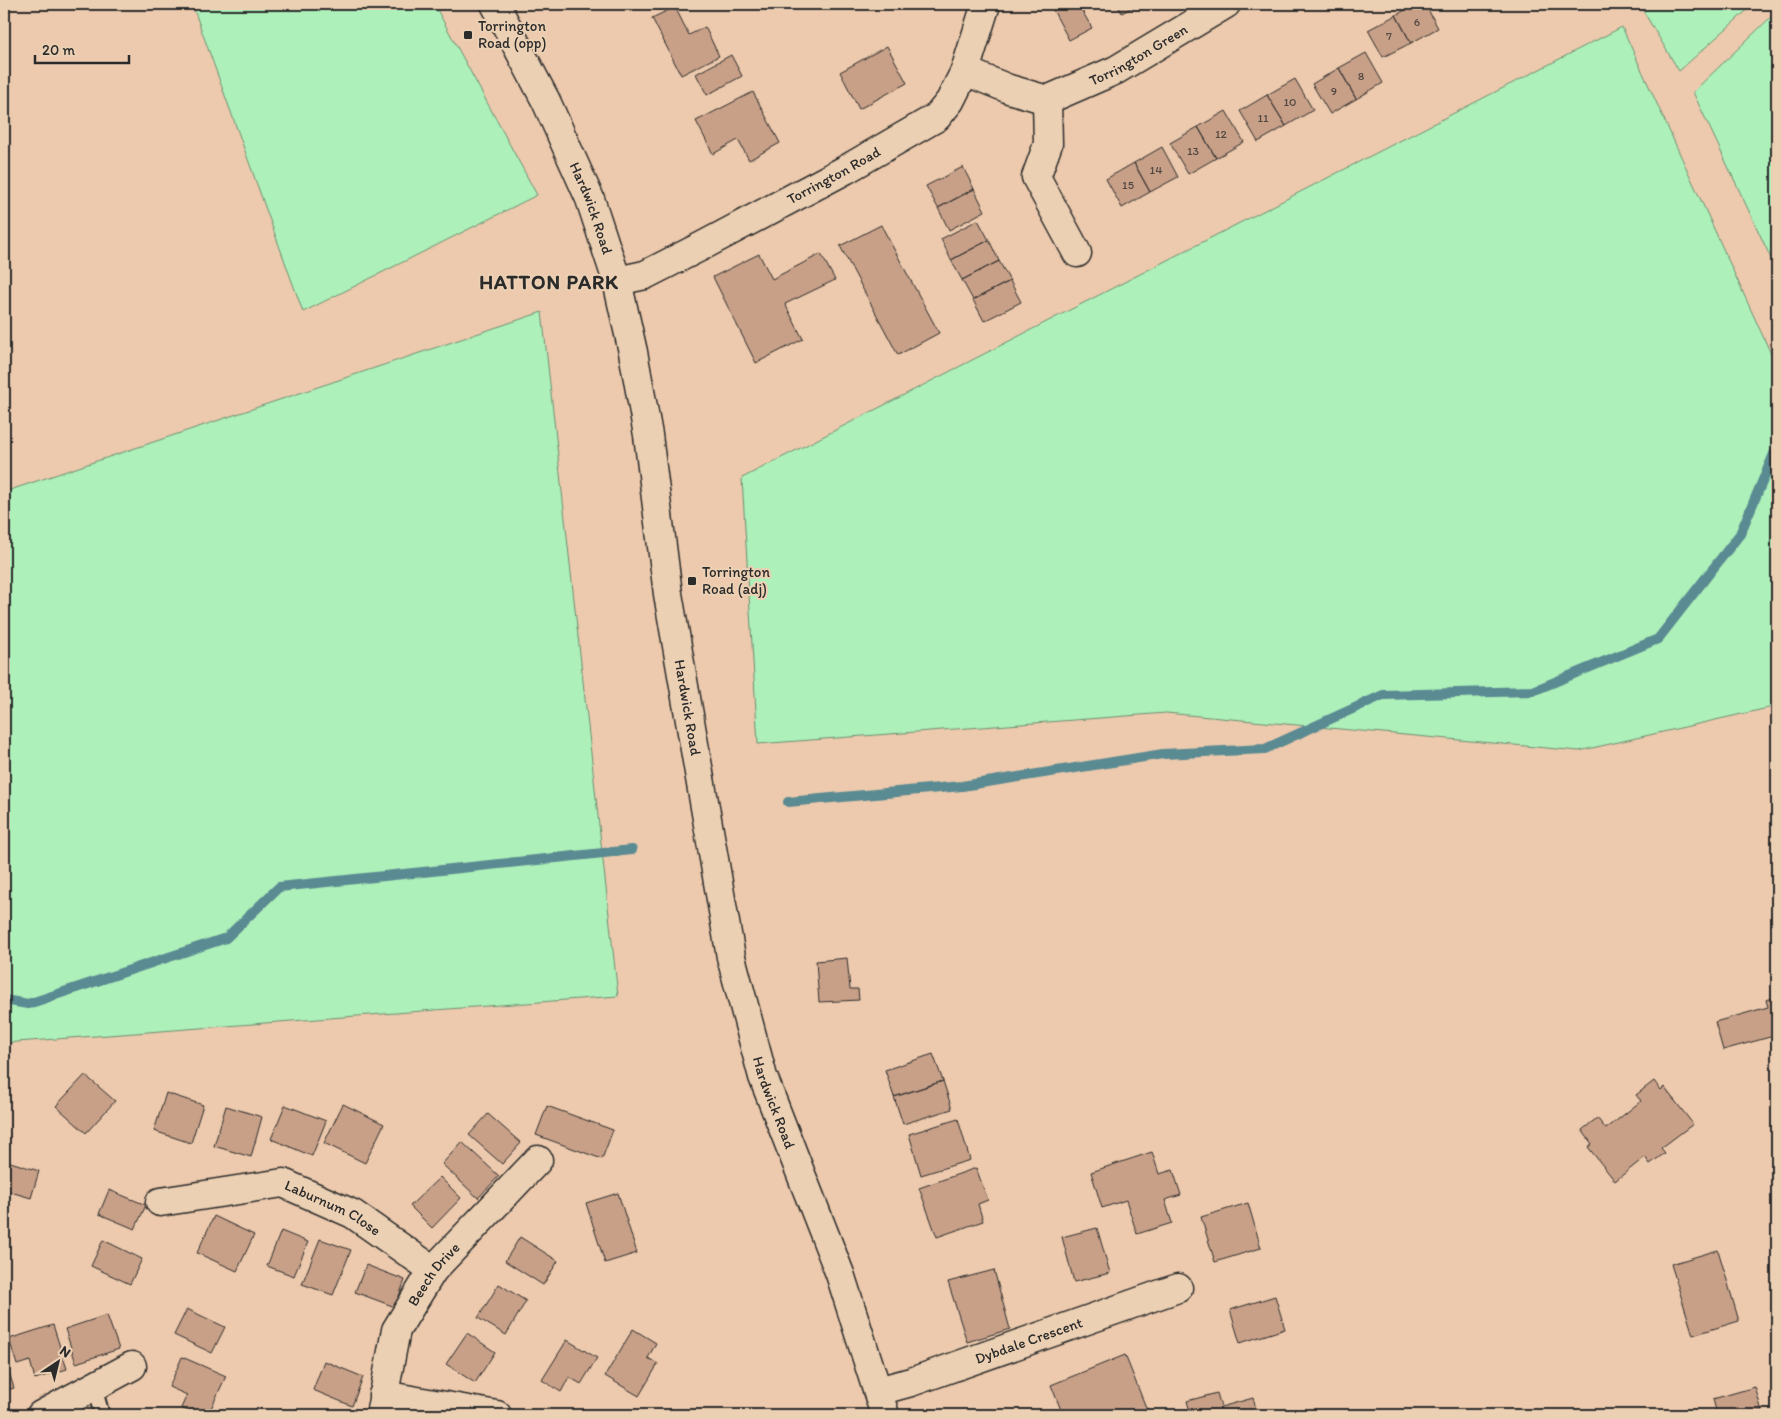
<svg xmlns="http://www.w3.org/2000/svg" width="1781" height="1419" viewBox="0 0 1781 1419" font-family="Itim,sans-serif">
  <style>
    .green { fill: #adf0b9; stroke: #6c8e72 }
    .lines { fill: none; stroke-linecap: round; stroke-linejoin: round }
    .stream { stroke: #5a8a92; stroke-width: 10 }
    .building { fill: #c8a088; stroke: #2b2b2b }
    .service-casing { stroke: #2b2b2b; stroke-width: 18 }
    .minor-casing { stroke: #2b2b2b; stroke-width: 31 }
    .tertiary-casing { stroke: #2b2b2b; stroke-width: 31 }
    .service { stroke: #ecd0b3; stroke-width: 14 }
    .minor { stroke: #ecd0b3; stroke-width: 28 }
    .tertiary { stroke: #ecd0b3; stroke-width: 28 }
    .poi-dot { fill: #2b2b2b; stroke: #ecd0b3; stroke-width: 2 }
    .labels { text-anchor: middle; stroke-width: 4; stroke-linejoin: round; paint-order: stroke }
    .number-label { font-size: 12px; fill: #524842 }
    .poi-label { font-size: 15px; fill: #2b2b2b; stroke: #ecd0b3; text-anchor: start }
    .street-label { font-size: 15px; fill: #2b2b2b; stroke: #ecd0b3 }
    .district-label { font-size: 20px; font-weight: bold; letter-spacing: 1px; fill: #2b2b2b; stroke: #ecd0b3 }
  </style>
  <rect width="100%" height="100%" fill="#edcaad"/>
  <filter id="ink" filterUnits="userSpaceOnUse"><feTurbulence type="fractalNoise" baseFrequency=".02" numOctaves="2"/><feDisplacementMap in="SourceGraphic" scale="10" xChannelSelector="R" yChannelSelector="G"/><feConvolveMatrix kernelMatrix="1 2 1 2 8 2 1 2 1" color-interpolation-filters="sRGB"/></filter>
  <g filter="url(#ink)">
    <path class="green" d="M 192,4 L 434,4 L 537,195 L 303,312 Z
      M 1639,4 L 1754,4 L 1679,71 Z
      M 1777,11 L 1777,271 L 1693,92 Z
      M 1622,27 L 1777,367 L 1777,706 L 1579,751 L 1166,713 L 758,744 L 742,478 Z
      M 542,312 L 618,996 L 4,1043 L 4,492 Z"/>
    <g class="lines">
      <path class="stream" d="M 788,802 L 962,786 L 1163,754 L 1265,749 L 1383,695 L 1533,691 L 1658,639 L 1740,534 L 1774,454 L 1777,452
        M 4,1000 L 28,1004 L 226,938 L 279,887 L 632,850"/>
    </g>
    <path class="building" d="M 1060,4 L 1078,4 L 1092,28 L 1069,40 L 1052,8 Z
      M 1117,4 L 1138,4 L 1122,13 Z
      M 1416,4 L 1425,4 L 1438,28 L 1411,43 L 1396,15 Z
      M 675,7 L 689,35 L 705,27 L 719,56 L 681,75 L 652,18 Z
      M 1396,15 L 1411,43 L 1383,57 L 1368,30 Z
      M 887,46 L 907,83 L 859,109 L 840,72 Z
      M 1366,53 L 1383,83 L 1356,99 L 1339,68 Z
      M 731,55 L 742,76 L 707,95 L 696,74 Z
      M 1339,68 L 1356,99 L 1330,114 L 1312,84 Z
      M 1295,79 L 1313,110 L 1286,126 L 1267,95 Z
      M 753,92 L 780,143 L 749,160 L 738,140 L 713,154 L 696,121 Z
      M 1267,95 L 1286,126 L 1258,142 L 1240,111 Z
      M 1226,111 L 1244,142 L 1216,158 L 1198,127 Z
      M 1198,127 L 1216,158 L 1188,174 L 1170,143 Z
      M 1162,147 L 1178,177 L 1150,192 L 1134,163 Z
      M 1134,163 L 1150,192 L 1122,208 L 1106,179 Z
      M 963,167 L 974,189 L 938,208 L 926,186 Z
      M 974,189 L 985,211 L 949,230 L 938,208 Z
      M 978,220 L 989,240 L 951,260 L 941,239 Z
      M 881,225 L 939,333 L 898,355 L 840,246 Z
      M 989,240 L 999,261 L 962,280 L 951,260 Z
      M 759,254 L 772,279 L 821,254 L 835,280 L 785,304 L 803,339 L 756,363 L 713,277 Z
      M 999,261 L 1010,281 L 973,300 L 962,280 Z
      M 1010,281 L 1021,302 L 984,321 L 973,300 Z
      M 847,958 L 850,989 L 858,989 L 859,1000 L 819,1002 L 816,961 Z
      M 1777,997 L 1777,1035 L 1723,1050 L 1715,1022 L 1768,1007 L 1766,1000 Z
      M 933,1054 L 943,1081 L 894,1097 L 885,1070 Z
      M 85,1075 L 115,1101 L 86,1133 L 56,1106 Z
      M 943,1081 L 952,1109 L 903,1124 L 894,1097 Z
      M 1654,1081 L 1661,1090 L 1664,1087 L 1693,1124 L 1661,1148 L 1665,1153 L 1650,1164 L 1645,1157 L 1615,1181 L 1588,1147 L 1592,1144 L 1582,1130 L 1597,1118 L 1606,1129 L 1641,1101 L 1636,1095 Z
      M 166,1093 L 203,1105 L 191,1143 L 154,1131 Z
      M 343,1104 L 384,1124 L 365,1163 L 324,1143 Z
      M 285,1105 L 326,1121 L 312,1156 L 271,1139 Z
      M 226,1106 L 262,1117 L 251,1157 L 214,1146 Z
      M 547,1106 L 613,1130 L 602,1159 L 536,1135 Z
      M 488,1114 L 521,1143 L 502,1164 L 469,1135 Z
      M 958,1119 L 970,1160 L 921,1175 L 909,1134 Z
      M 462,1142 L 499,1176 L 478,1198 L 442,1164 Z
      M 1152,1152 L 1159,1174 L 1173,1170 L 1181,1195 L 1165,1200 L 1172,1223 L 1137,1234 L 1126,1200 L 1102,1208 L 1091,1172 Z
      M 4,1160 L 39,1171 L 31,1198 L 4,1190 Z
      M 976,1168 L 988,1200 L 978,1204 L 983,1221 L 937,1237 L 919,1188 Z
      M 440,1177 L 461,1198 L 432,1228 L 410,1206 Z
      M 109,1190 L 146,1205 L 135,1229 L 99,1214 Z
      M 618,1193 L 637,1253 L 605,1263 L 586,1203 Z
      M 1248,1203 L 1261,1248 L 1215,1262 L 1201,1217 Z
      M 214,1216 L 254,1235 L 237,1271 L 197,1253 Z
      M 1097,1228 L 1110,1273 L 1074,1282 L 1062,1237 Z
      M 281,1231 L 308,1242 L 294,1276 L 267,1266 Z
      M 520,1237 L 558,1261 L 543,1285 L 505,1261 Z
      M 320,1239 L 351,1250 L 333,1295 L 302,1284 Z
      M 103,1240 L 142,1259 L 130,1284 L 91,1266 Z
      M 1718,1250 L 1739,1321 L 1693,1335 L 1671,1264 Z
      M 366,1265 L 405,1280 L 395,1307 L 355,1292 Z
      M 994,1270 L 1010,1329 L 967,1342 L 948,1282 Z
      M 499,1284 L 526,1301 L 506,1335 L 478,1318 Z
      M 1275,1296 L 1285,1329 L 1240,1343 L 1230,1310 Z
      M 187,1309 L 225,1327 L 212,1353 L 174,1335 Z
      M 107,1315 L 119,1349 L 76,1363 L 65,1329 Z
      M 53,1325 L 67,1369 L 35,1379 L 30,1361 L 17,1365 L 9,1339 Z
      M 633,1329 L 656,1343 L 648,1358 L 658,1364 L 639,1396 L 605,1376 Z
      M 467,1333 L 495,1352 L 475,1383 L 446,1364 Z
      M 567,1340 L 597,1358 L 581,1384 L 569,1377 L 561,1392 L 542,1380 Z
      M 1125,1355 L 1149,1415 L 1063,1415 L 1051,1385 Z
      M 4,1357 L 14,1388 L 4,1391 Z
      M 182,1357 L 226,1376 L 208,1415 L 197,1415 L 181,1408 L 187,1395 L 169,1387 Z
      M 324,1361 L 363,1377 L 352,1406 L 313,1390 Z
      M 1755,1387 L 1763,1415 L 1717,1415 L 1713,1399 Z
      M 1217,1393 L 1221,1407 L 1253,1398 L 1258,1415 L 1191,1415 L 1187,1401 Z"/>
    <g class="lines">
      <defs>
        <path id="service" d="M 94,1387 L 102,1415"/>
        <g id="minor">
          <path id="s1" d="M 965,71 L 1009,89 L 1047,100 L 1116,70 L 1226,4"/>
          <path d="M 1047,100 L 1048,144 L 1036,177 L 1077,253"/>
          <path id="s2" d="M 617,281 L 645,275 L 704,245 L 845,170 L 937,117 L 950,101 L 965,71 L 986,4"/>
          <path id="s3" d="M 160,1202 L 283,1183 L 353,1214 L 433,1270"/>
          <path id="s4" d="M 878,1391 L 911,1382 L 1178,1288"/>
          <path d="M 383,1395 L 497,1415"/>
          <path d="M 41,1415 L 132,1366"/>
          <path id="s5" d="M 380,1415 L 396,1330 L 433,1270 L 538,1160"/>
        </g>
        <g id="tertiary">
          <path id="s6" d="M 495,4 L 546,101 L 590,199 L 617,281 L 633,352 L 648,435 L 668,594 L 731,957 L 763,1077 L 840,1274 L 885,1415"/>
        </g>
      </defs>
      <use href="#service" class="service-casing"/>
      <use href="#minor" class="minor-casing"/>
      <use href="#tertiary" class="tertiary-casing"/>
      <use href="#service" class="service"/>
      <use href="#minor" class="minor"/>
      <use href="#tertiary" class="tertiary"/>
    </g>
  </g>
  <g class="poi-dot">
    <rect x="463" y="30" width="10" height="10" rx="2.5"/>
    <rect x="687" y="576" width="10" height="10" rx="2.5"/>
  </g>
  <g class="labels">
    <g class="number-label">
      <text x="1417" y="26">6</text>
      <text x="1389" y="40">7</text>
      <text x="1361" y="80">8</text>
      <text x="1334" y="95">9</text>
      <text x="1290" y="106">10</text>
      <text x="1263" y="122">11</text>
      <text x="1221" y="138">12</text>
      <text x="1193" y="155">13</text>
      <text x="1156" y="174">14</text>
      <text x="1128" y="189">15</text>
    </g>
    <g class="poi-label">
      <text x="478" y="31">Torrington<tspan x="478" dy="17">Road (opp)</tspan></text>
      <text x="702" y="577">Torrington<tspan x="702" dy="17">Road (adj)</tspan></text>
    </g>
    <g class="street-label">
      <text dy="5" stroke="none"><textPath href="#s1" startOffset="189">Torrington Green</textPath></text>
      <text dy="5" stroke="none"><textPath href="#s2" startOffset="242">Torrington Road</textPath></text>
      <text dy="5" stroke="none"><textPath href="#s6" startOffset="226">Hardwick Road</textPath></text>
      <text dy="5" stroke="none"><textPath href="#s6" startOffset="736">Hardwick Road</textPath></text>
      <text dy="5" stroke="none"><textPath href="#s6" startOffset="1141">Hardwick Road</textPath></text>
      <text dy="5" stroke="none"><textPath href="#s3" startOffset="180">Laburnum Close</textPath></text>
      <text dy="5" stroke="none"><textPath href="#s5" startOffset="154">Beech Drive</textPath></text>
      <text dy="5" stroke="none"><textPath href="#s4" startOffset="159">Dybdale Crescent</textPath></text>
    </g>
    <g class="district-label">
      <text x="549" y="289">HATTON PARK</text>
    </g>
  </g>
  <rect width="1781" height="1419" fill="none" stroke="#ecd0b3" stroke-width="20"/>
  <rect x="10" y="10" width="1761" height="1399" fill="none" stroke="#2b2b2b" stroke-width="2" filter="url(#ink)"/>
  <g transform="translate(58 1362) rotate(35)" stroke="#ecd0b3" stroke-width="4" paint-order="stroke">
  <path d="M0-4L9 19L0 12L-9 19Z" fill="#2b2b2b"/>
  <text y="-8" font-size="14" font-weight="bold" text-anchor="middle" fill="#2b2b2b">N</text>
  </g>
  <path d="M35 55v8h94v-8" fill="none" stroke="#2b2b2b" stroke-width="2.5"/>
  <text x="42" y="55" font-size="15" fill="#2b2b2b" stroke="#ecd0b3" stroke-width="4" paint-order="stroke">20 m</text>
</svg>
